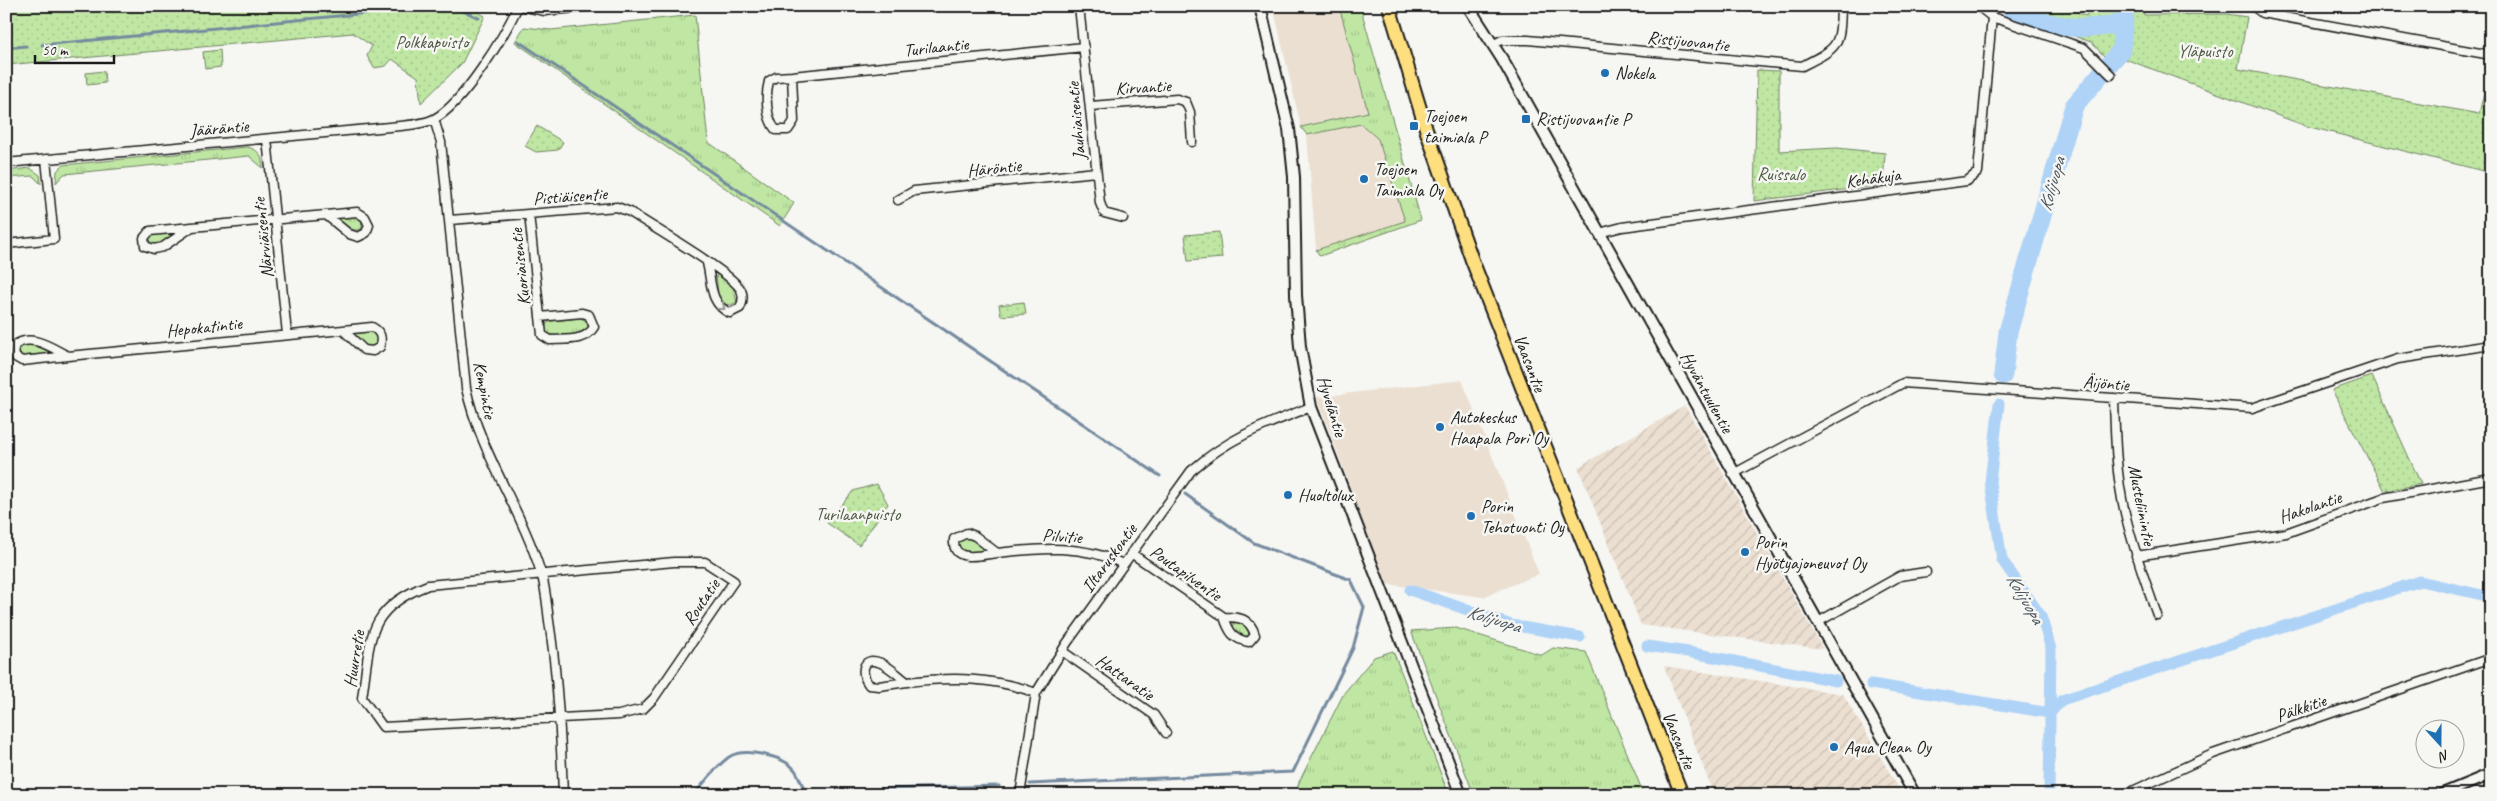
<svg xmlns="http://www.w3.org/2000/svg" width="2497" height="801" viewBox="0 0 2497 801" font-family="Caveat,sans-serif">
  <style>
    .built { fill: #ebdfd1 }
    .industrial { fill: url(#industrial-furrows) }
    .grass { fill: url(#grass-tufts); stroke: #6e8260 }
    .park { fill: url(#park-dots); stroke: #6e8260 }
    .lines { fill: none; stroke-linecap: round; stroke-linejoin: round }
    .stream { stroke: #748a9f; stroke-width: 3 }
    .canal { stroke: #aed3f7; stroke-width: 11 }
    .river { stroke: #aed3f7; stroke-width: 19 }
    .minor-casing { stroke: #1c1c1c; stroke-width: 11 }
    .tertiary-casing { stroke: #1c1c1c; stroke-width: 14 }
    .primary-casing { stroke: #1c1c1c; stroke-width: 16 }
    .minor { stroke: #f6f6f2; stroke-width: 8 }
    .tertiary { stroke: #f6f6f2; stroke-width: 10 }
    .primary { stroke: #fedf80; stroke-width: 12 }
    .oneway { stroke: #949492 }
    .poi-dot { fill: #1f6fb2; stroke: #f6f6f2; stroke-width: 2 }
    .labels { text-anchor: middle; stroke-width: 5; stroke-linejoin: round; paint-order: stroke }
    .street-label { font-size: 18px; fill: #1c1c1c; stroke: #f6f6f2 }
    .park-label { font-size: 18px; fill: #4d5944; stroke: #f6f6f2 }
    .poi-label { font-size: 18px; fill: #1c1c1c; stroke: #f6f6f2; text-anchor: start }
    .water-label { font-size: 19px; font-style: italic; fill: #48535e; stroke: #f6f6f2 }
  </style>
  <defs>
    <pattern id="industrial-furrows" width="10" height="10" patternUnits="userSpaceOnUse" patternTransform="scale(1.25)"><rect width="10" height="10" fill="#ebdfd1"/><path d="M-1 1l2-2M0 10L10 0M9 11l2-2" fill="none" stroke="#c9bfb3"/></pattern>
    <pattern id="grass-tufts" width="24" height="20" patternUnits="userSpaceOnUse" patternTransform="scale(1.25)"><rect width="24" height="20" fill="#bfe7a3"/><path d="M3 7l-1-3M5 7V3M7 7l1-3M15 17l-1-3M17 17v-4M19 17l1-3" fill="none" stroke="#a4c68c"/></pattern>
    <pattern id="park-dots" width="8" height="8" patternUnits="userSpaceOnUse" patternTransform="scale(1.25)"><rect width="8" height="8" fill="#bfe7a3"/><path d="M2 2h.1M6 6h.1" fill="none" stroke="#a4c68c" stroke-width="1.8" stroke-linecap="round"/></pattern>
  </defs>
  <rect width="100%" height="100%" fill="#f6f6f2"/>
  <filter id="ink" filterUnits="userSpaceOnUse"><feTurbulence type="fractalNoise" baseFrequency=".02" numOctaves="2"/><feDisplacementMap in="SourceGraphic" scale="10" xChannelSelector="R" yChannelSelector="G"/><feConvolveMatrix kernelMatrix="1 2 1 2 8 2 1 2 1" color-interpolation-filters="sRGB"/></filter>
  <g filter="url(#ink)">
    <path class="built" d="M 1273,6 L 1339,6 L 1368,112 L 1301,127 Z
      M 1361,124 L 1378,139 L 1405,221 L 1316,250 L 1307,135 Z
      M 1462,380 L 1539,574 L 1483,597 L 1386,584 L 1317,397 Z"/>
    <path class="industrial" d="M 1685,406 L 1823,649 L 1641,625 L 1578,467 Z
      M 1664,666 L 1843,694 L 1903,795 L 1714,795 Z"/>
    <path class="grass" d="M 1339,6 L 1360,6 L 1421,220 L 1320,256 L 1316,250 L 1405,221 L 1378,139 L 1361,124 L 1307,135 L 1301,127 L 1368,112 Z
      M 695,15 L 708,142 L 794,203 L 780,226 L 515,42 L 524,27 L 551,30 Z
      M 247,147 C 260,150 262,156 263,168 L 249,156 L 64,174 L 56,183 L 57,171 L 63,165 Z
      M 30,168 L 40,175 L 41,184 L 33,176 L 6,178 L 6,171 Z
      M 357,216 L 361,218 L 362,228 C 353,234 346,225 339,220 L 340,217 Z
      M 175,231 L 176,234 L 156,246 L 148,242 L 151,235 Z
      M 716,273 L 733,287 L 737,302 L 731,305 L 723,304 L 718,294 Z
      M 580,318 L 585,320 L 588,324 L 587,330 C 578,336 558,337 548,334 L 545,329 L 546,324 L 551,321 Z
      M 368,330 L 377,337 L 377,345 C 365,351 359,341 352,333 Z
      M 24,343 L 37,345 L 50,353 L 22,356 L 18,349 Z
      M 965,536 L 971,537 L 984,548 L 983,551 L 963,552 L 958,543 Z
      M 1240,622 L 1248,629 L 1249,635 L 1243,638 L 1233,630 L 1234,623 Z
      M 1456,628 L 1542,655 L 1553,648 L 1586,652 L 1644,795 L 1474,795 L 1411,631 Z
      M 1393,651 L 1449,795 L 1296,795 L 1299,782 L 1344,693 L 1374,657 Z"/>
    <path class="park" d="M 32,6 L 466,6 L 485,16 L 462,63 L 421,103 L 418,77 L 392,59 L 386,66 L 374,68 L 367,56 L 372,46 L 353,33 L 6,65 L 6,9 Z
      M 2005,6 L 2061,6 L 2086,16 L 2091,6 L 2144,6 L 2144,15 L 2226,14 L 2247,17 L 2238,69 L 2479,114 L 2491,62 L 2491,173 L 2306,126 L 2125,59 L 2116,69 L 2091,42 L 2004,12 Z
      M 220,50 L 221,67 L 205,69 L 203,52 Z
      M 1757,70 L 1779,71 L 1779,151 L 1837,148 L 1885,153 L 1883,185 L 1754,201 Z
      M 104,71 L 105,83 L 87,85 L 86,73 Z
      M 537,126 L 563,142 L 558,150 L 536,152 L 525,146 Z
      M 1219,232 L 1222,258 L 1188,261 L 1185,235 Z
      M 1024,302 L 1026,314 L 1001,316 L 999,305 Z
      M 2372,376 L 2421,484 L 2385,491 L 2332,390 Z
      M 877,484 L 888,504 L 859,545 L 827,523 L 853,491 Z"/>
    <g class="lines">
      <path class="stream" d="M 452,6 L 479,18
        M 518,41 L 1160,476
        M 42,45 L 440,6
        M 6,48 L 26,46
        M 1030,784 L 1293,772 L 1353,648 L 1364,607 L 1351,580 L 1254,543 L 1185,494
        M 694,795 C 705,782 715,767 729,757 C 744,747 784,756 795,770 C 799,776 802,785 805,791 L 999,786"/>
      <path class="canal" d="M 1999,404 L 1990,482 L 2002,560 L 2041,616 L 2051,649 L 2049,795
        M 1410,590 L 1511,625 L 1580,637
        M 1647,646 L 1688,652 L 1836,681
        M 1871,684 L 2050,713 L 2062,700 L 2420,581 L 2491,597"/>
      <path class="river" d="M 2013,12 C 2047,25 2089,35 2124,21
        M 2003,375 L 2008,332 L 2074,106 L 2121,50 L 2125,6"/>
      <defs>
        <path id="minor" d="M 521,6 L 545,11 L 596,6
          M 1079,6 L 1100,203 L 1104,213 L 1123,218
          M 2253,6 L 2262,13 L 2491,55
          M 1992,17 L 2084,48 L 2111,75
          M 1492,45 L 1502,40 L 1528,40 L 1802,66 C 1839,47 1840,47 1841,6
          M 792,76 L 794,121 L 788,130 L 776,130 C 766,119 765,96 769,81 L 776,77 L 792,76 L 1084,47
          M 1091,106 L 1177,99 L 1186,102 L 1190,112 L 1192,142
          M 434,119 L 441,142 L 466,388 C 480,453 521,508 541,573 C 546,588 547,606 549,621 C 558,679 561,737 563,795
          M 267,139 L 287,334
          M 6,163 L 400,126 C 410,125 424,124 434,119 C 463,104 504,37 518,6
          M 898,200 L 914,191 L 1096,172
          M 529,214 L 542,335 L 550,340 C 566,339 585,342 594,327 L 589,315 L 582,313 L 540,317
          M 450,220 L 617,207 L 630,212 C 652,227 731,272 741,290 C 744,297 743,302 740,308 L 730,313 C 709,304 712,282 707,263
          M 192,227 L 150,231 L 144,238 L 145,246 L 154,249 L 163,247 L 192,227 L 326,215 L 349,234 L 358,237 L 366,233 L 369,225 L 365,217 L 357,212 L 326,215
          M 1599,233 L 1622,227 L 1967,181 L 1978,172 L 1992,17 L 1978,6
          M 6,244 L 54,239 L 46,159
          M 68,356 L 22,361 L 15,357 L 14,346 C 30,332 52,348 68,356 L 343,330 L 364,350 L 373,351 L 380,347 C 382,337 381,332 372,327 L 343,330
          M 2114,398 C 2115,436 2116,476 2125,513 C 2133,548 2145,581 2157,615
          M 1733,474 L 1903,383 L 2252,408 L 2398,359 L 2491,345
          M 997,553 C 981,555 952,564 954,539 L 967,533 L 975,536 L 997,553 C 1040,548 1083,544 1123,564
          M 1131,553 L 1224,617 C 1239,617 1250,618 1255,635 L 1249,642 C 1233,639 1229,632 1224,617
          M 2136,556 L 2286,533 L 2383,498 L 2491,478
          M 674,562 L 705,562 L 734,581 L 654,698 L 643,709 L 619,715 L 383,727 L 362,698 C 371,639 365,609 428,585 Z
          M 1818,622 L 1900,576 L 1926,572
          M 1062,651 L 1154,715 L 1166,733
          M 907,682 L 879,686 L 869,685 C 859,672 863,655 881,663 C 890,667 899,676 907,682 C 952,677 993,677 1036,693
          M 1020,795 L 1036,693 L 1067,643 L 1191,471 C 1230,437 1264,425 1311,407
          M 2124,795 L 2213,754 L 2491,658"/>
        <path id="tertiary" d="M 1260,6 L 1289,129 L 1294,177 L 1296,295 L 1300,347 L 1311,407 L 1461,795
          M 1468,6 L 1502,59 L 1915,795
          M 2440,795 L 2491,774"/>
        <path id="primary" d="M 1389,6 L 1427,132 L 1472,260 L 1682,795"/>
      </defs>
      <use href="#minor" class="minor-casing"/>
      <use href="#tertiary" class="tertiary-casing"/>
      <use href="#primary" class="primary-casing"/>
      <use href="#minor" class="minor"/>
      <use href="#tertiary" class="tertiary"/>
      <use href="#primary" class="primary"/>
    </g>
    <defs><path id="oneway-chevron" d="M-2-3.5L2.5 0L-2 3.5" fill="none" stroke-width="1.6" stroke-linecap="round" stroke-linejoin="round" transform="scale(1.25)"/></defs>
    <use class="oneway" href="#oneway-chevron" transform="translate(722 307) rotate(38)"/>
  </g>
  <g class="poi-dot">
    <circle cx="1605" cy="73" r="5"/>
    <rect x="1521" y="114" width="10" height="10" rx="2.5"/>
    <rect x="1409" y="121" width="10" height="10" rx="2.5"/>
    <circle cx="1364" cy="179" r="5"/>
    <circle cx="1440" cy="427" r="5"/>
    <circle cx="1288" cy="495" r="5"/>
    <circle cx="1471" cy="516" r="5"/>
    <circle cx="1745" cy="552" r="5"/>
    <circle cx="1834" cy="747" r="5"/>
  </g>
  <g class="labels">
    <g class="street-label">
      <text transform="translate(1688 41) rotate(6)" y="6">Ristijuovantie</text>
      <text transform="translate(936 47) rotate(-6)" y="6">Turilaantie</text>
      <text transform="translate(1143 87) rotate(-3)" y="6">Kirvantie</text>
      <text transform="translate(1076 121) rotate(-95)" y="6">Jauhiaisentie</text>
      <text transform="translate(219 128) rotate(-5)" y="6">Jääräntie</text>
      <text transform="translate(994 168) rotate(-6)" y="6">Häröntie</text>
      <text transform="translate(1873 178) rotate(-8)" y="6">Kehäkuja</text>
      <text transform="translate(570 196) rotate(-4)" y="6">Pistiäisentie</text>
      <text transform="translate(263 238) rotate(-96)" y="6">Närviäisentie</text>
      <text transform="translate(520 267) rotate(-96)" y="6">Kuoriaisentie</text>
      <text transform="translate(204 327) rotate(-6)" y="6">Hepokatintie</text>
      <text transform="translate(1530 363) rotate(69)" y="6">Vaasantie</text>
      <text transform="translate(2106 383) rotate(4)" y="6">Äijöntie</text>
      <text transform="translate(485 390) rotate(79)" y="6">Kempintie</text>
      <text transform="translate(1707 392) rotate(61)" y="6">Hyväntuulentie</text>
      <text transform="translate(1332 406) rotate(73)" y="6">Hyveläntie</text>
      <text transform="translate(2142 505) rotate(79)" y="6">Musteliinintie</text>
      <text transform="translate(2310 507) rotate(-19)" y="6">Hakolantie</text>
      <text transform="translate(1062 536) rotate(4)" y="6">Pilvitie</text>
      <text transform="translate(1109 558) rotate(-54)" y="6">Iltaruskontie</text>
      <text transform="translate(1186 573) rotate(35)" y="6">Poutapilventie</text>
      <text transform="translate(701 602) rotate(-56)" y="6">Routatie</text>
      <text transform="translate(354 659) rotate(-81)" y="6">Huurretie</text>
      <text transform="translate(1125 677) rotate(35)" y="6">Hattaratie</text>
      <text transform="translate(2301 708) rotate(-19)" y="6">Pälkkitie</text>
      <text transform="translate(1679 740) rotate(68)" y="6">Vaasantie</text>
    </g>
    <g class="park-label">
      <text x="432" y="48">Polkkapuisto</text>
      <text x="2205" y="57">Yläpuisto</text>
      <text x="1781" y="180">Ruissalo</text>
      <text x="858" y="520">Turilaanpuisto</text>
    </g>
    <g class="poi-label">
      <text x="1615" y="79">Nokela</text>
      <text x="1424" y="122">Toejoen<tspan x="1424" dy="21">taimiala P</tspan></text>
      <text x="1536" y="125">Ristijuovantie P</text>
      <text x="1374" y="175">Toejoen<tspan x="1374" dy="21">Taimiala Oy</tspan></text>
      <text x="1450" y="423">Autokeskus<tspan x="1450" dy="21">Haapala Pori Oy</tspan></text>
      <text x="1298" y="501">Huoltolux</text>
      <text x="1481" y="512">Porin<tspan x="1481" dy="21">Tehotuonti Oy</tspan></text>
      <text x="1755" y="548">Porin<tspan x="1755" dy="21">Hyötyajoneuvot Oy</tspan></text>
      <text x="1844" y="753">Aqua Clean Oy</text>
    </g>
    <g class="water-label">
      <text transform="translate(2051 184) rotate(-74)" y="7">Kolijuopa</text>
      <text transform="translate(2026 598) rotate(59)" y="7">Kolijuopa</text>
      <text transform="translate(1494 618) rotate(17)" y="7">Kolijuopa</text>
    </g>
  </g>
  <rect width="2497" height="801" fill="none" stroke="#f6f6f2" stroke-width="25"/>
  <rect x="12" y="12" width="2472" height="776" fill="none" stroke="#1c1c1c" stroke-width="2" filter="url(#ink)"/>
  <g transform="translate(2440 744) rotate(159)"><circle r="24" fill="#f6f6f2" stroke="#9f9f9c"/>
  <path d="M0-4L9 19L0 12L-9 19Z" fill="#1f6fb2"/>
  <text y="-8" font-size="14" font-weight="bold" text-anchor="middle" fill="#1c1c1c">N</text>
  </g>
  <path d="M35 55v8h79v-8" fill="none" stroke="#1c1c1c" stroke-width="2.5"/>
  <text x="42" y="55" font-size="15" fill="#1c1c1c" stroke="#f6f6f2" stroke-width="4" paint-order="stroke">50 m</text>
</svg>
